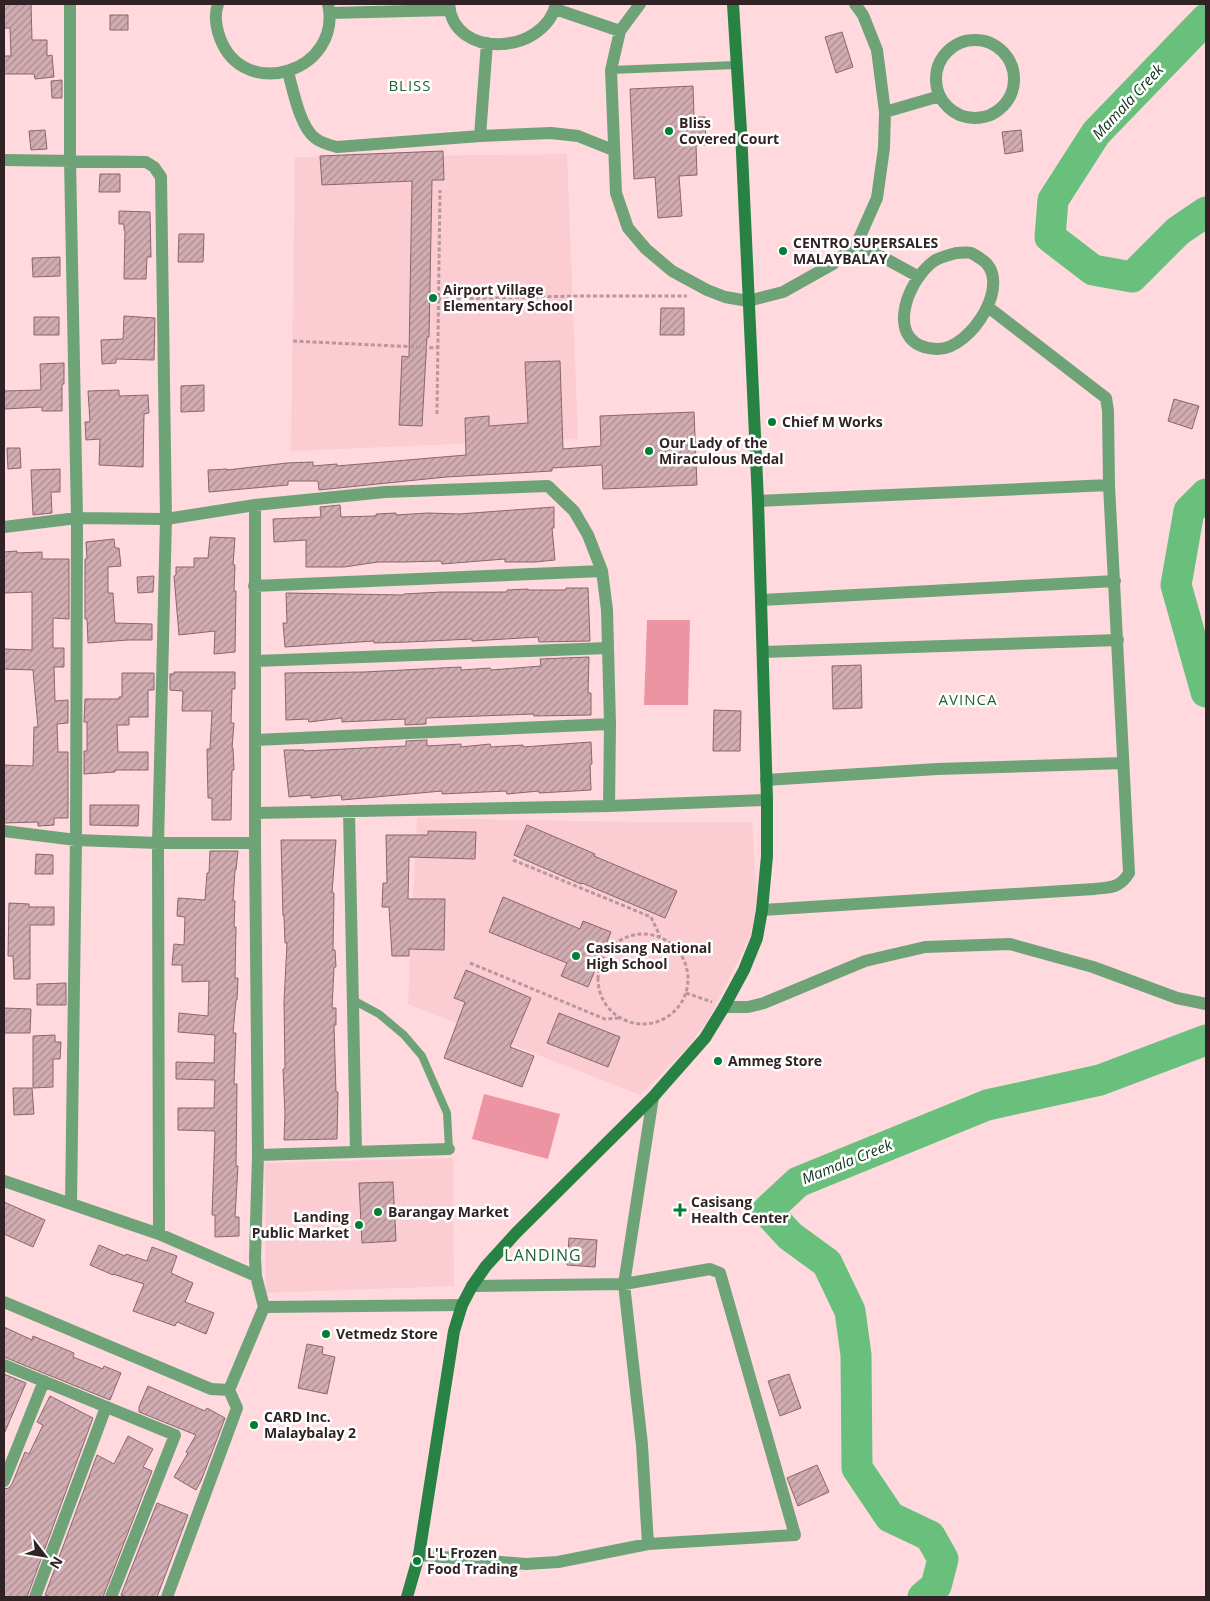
<svg xmlns="http://www.w3.org/2000/svg" width="1210" height="1601" viewBox="0 0 1210 1601" font-family="'Open Sans',sans-serif">
  <style>
    .built { fill: #fbccd2 }
    .pitch { fill: #ed94a3 }
    .lines { fill: none; stroke-linecap: round; stroke-linejoin: round }
    .river { stroke: #69c07d; stroke-width: 31 }
    .building { fill: url(#building-hatch); stroke: #89676c }
    .path { stroke: #b6989c; stroke-width: 3; stroke-dasharray: 4 2.5; stroke-linecap: butt }
    .service { stroke: #6ea378; stroke-width: 8 }
    .minor { stroke: #6ea378; stroke-width: 12 }
    .secondary { stroke: #288243; stroke-width: 12 }
    .poi-dot { fill: #027f37; stroke: #fff; stroke-width: 2 }
    .labels { text-anchor: middle; stroke-width: 5; stroke-linejoin: round; paint-order: stroke }
    .poi-label { font-size: 14px; font-weight: bold; fill: #312325; stroke: #fff; text-anchor: start }
    .neighbourhood-label { font-size: 15px; letter-spacing: 1px; fill: #226334; stroke: #fff }
    .water-label { font-size: 15px; font-style: italic; fill: #10341a; stroke: #fff }
    .quarter-label { font-size: 16px; letter-spacing: 1px; fill: #226334; stroke: #fff }
  </style>
  <defs>
    <pattern id="building-hatch" width="6" height="6" patternUnits="userSpaceOnUse" patternTransform="scale(1.25)"><rect width="6" height="6" fill="#d1acb1"/><path d="M-1 1l2-2M0 6l6-6M5 7l2-2" fill="none" stroke="#aa8c90"/></pattern>
  </defs>
  <rect width="100%" height="100%" fill="#ffd9de"/>
  <path class="built" d="M 567,154 L 578,439 L 291,451 L 295,157 Z
    M 417,818 L 641,822 L 752,822 L 757,902 L 750,937 L 708,1020 L 685,1050 L 640,1095 L 408,1004 Z
    M 453,1158 L 454,1286 L 266,1293 L 265,1163 Z"/>
  <path class="pitch" d="M 647,620 L 690,620 L 688,705 L 644,705 Z
    M 484,1094 L 560,1114 L 548,1159 L 472,1139 Z"/>
  <g class="lines">
    <path class="river" d="M 1206,19 L 1096,133 L 1053,200 L 1050,237 L 1093,270 L 1132,277 L 1178,231 L 1206,212
      M 1206,494 L 1189,511 L 1176,585 L 1206,692
      M 923,1597 L 936,1586 L 943,1559 L 930,1536 L 890,1517 L 857,1468 L 856,1355 L 850,1311 L 827,1263 L 790,1236 L 767,1211 L 798,1182 L 987,1105 L 1100,1080 L 1206,1040"/>
  </g>
  <path class="building" d="M 4,4 L 31,4 L 32,40 L 47,40 L 47,56 L 52,55 L 54,77 L 35,79 L 34,74 L 4,74 L 4,56 L 11,56 L 10,28 L 4,28 Z
    M 110,15 L 128,15 L 128,30 L 110,30 Z
    M 842,32 L 853,67 L 836,73 L 825,37 Z
    M 62,80 L 62,98 L 52,98 L 51,81 Z
    M 693,86 L 694,117 L 705,117 L 706,145 L 696,145 L 697,175 L 679,176 L 682,216 L 658,218 L 655,177 L 634,179 L 630,89 Z
    M 45,130 L 47,149 L 31,150 L 29,131 Z
    M 1021,130 L 1023,151 L 1005,154 L 1002,132 Z
    M 443,151 L 444,180 L 432,180 L 429,337 L 427,337 L 422,426 L 399,425 L 402,356 L 409,357 L 412,181 L 322,185 L 320,156 Z
    M 100,174 L 120,174 L 120,192 L 99,192 Z
    M 119,211 L 150,212 L 151,257 L 147,257 L 146,279 L 124,279 L 125,230 L 124,230 L 124,224 L 119,224 Z
    M 179,234 L 204,234 L 203,262 L 178,262 Z
    M 60,257 L 60,276 L 33,277 L 32,258 Z
    M 661,308 L 684,308 L 684,335 L 660,335 Z
    M 124,316 L 155,318 L 154,360 L 116,359 L 116,363 L 102,364 L 101,340 L 123,339 Z
    M 34,317 L 59,317 L 59,335 L 34,335 Z
    M 560,361 L 563,449 L 601,446 L 600,416 L 694,412 L 697,485 L 603,489 L 602,465 L 552,468 L 552,471 L 446,477 L 319,490 L 318,481 L 288,481 L 288,485 L 209,492 L 208,470 L 227,469 L 227,470 L 287,463 L 313,462 L 313,466 L 337,464 L 337,466 L 466,455 L 465,418 L 489,416 L 489,426 L 528,423 L 525,362 Z
    M 64,363 L 64,384 L 62,384 L 62,411 L 42,411 L 42,407 L 4,409 L 4,391 L 41,390 L 40,364 Z
    M 204,385 L 204,411 L 181,412 L 181,386 Z
    M 119,390 L 119,396 L 148,395 L 149,413 L 144,414 L 143,467 L 99,465 L 100,439 L 86,440 L 85,422 L 90,422 L 88,391 Z
    M 1174,399 L 1199,406 L 1192,429 L 1168,421 Z
    M 7,448 L 20,448 L 21,468 L 8,469 Z
    M 60,469 L 60,492 L 51,492 L 52,513 L 33,515 L 31,470 Z
    M 340,505 L 341,517 L 376,516 L 376,514 L 396,513 L 396,515 L 428,513 L 459,514 L 554,507 L 554,528 L 552,528 L 555,560 L 535,562 L 505,562 L 505,559 L 442,564 L 441,561 L 404,562 L 378,562 L 344,567 L 306,567 L 306,540 L 274,542 L 273,519 L 321,517 L 320,507 Z
    M 210,537 L 235,538 L 233,565 L 235,565 L 234,591 L 236,591 L 235,652 L 214,654 L 215,631 L 179,635 L 174,576 L 176,575 L 176,567 L 194,567 L 194,558 L 208,558 Z
    M 114,539 L 115,548 L 119,548 L 121,566 L 108,567 L 108,593 L 113,593 L 115,623 L 152,624 L 152,640 L 128,640 L 88,643 L 87,619 L 85,619 L 85,559 L 87,559 L 86,542 Z
    M 17,551 L 17,553 L 42,552 L 42,559 L 69,559 L 69,619 L 53,618 L 53,648 L 64,648 L 64,667 L 54,667 L 55,701 L 68,700 L 68,723 L 57,724 L 58,752 L 68,752 L 68,818 L 54,818 L 54,825 L 38,826 L 38,822 L 4,823 L 4,765 L 33,766 L 34,727 L 38,727 L 33,670 L 4,669 L 4,649 L 32,650 L 32,592 L 4,593 L 4,552 Z
    M 154,576 L 153,592 L 138,593 L 137,577 Z
    M 566,588 L 588,588 L 590,641 L 539,642 L 538,637 L 472,641 L 472,639 L 408,642 L 374,643 L 374,641 L 285,647 L 283,623 L 287,623 L 286,593 L 404,595 L 404,594 L 442,592 L 507,592 L 507,590 L 528,589 L 528,590 L 566,590 Z
    M 589,657 L 588,693 L 591,693 L 591,715 L 534,716 L 534,714 L 426,718 L 426,724 L 405,725 L 405,719 L 342,722 L 342,718 L 309,722 L 308,719 L 286,720 L 285,673 L 364,672 L 461,667 L 461,670 L 490,668 L 491,670 L 541,666 L 540,659 Z
    M 861,665 L 862,708 L 833,709 L 832,666 Z
    M 174,672 L 235,672 L 235,689 L 232,689 L 231,723 L 234,723 L 232,748 L 233,748 L 234,770 L 232,770 L 231,820 L 212,820 L 212,798 L 208,798 L 207,749 L 210,749 L 212,711 L 182,711 L 183,691 L 170,690 L 170,674 L 174,674 Z
    M 122,673 L 154,673 L 154,690 L 148,690 L 148,717 L 129,717 L 129,725 L 117,725 L 118,752 L 148,752 L 148,770 L 115,770 L 115,772 L 84,774 L 84,751 L 87,751 L 87,722 L 84,722 L 85,699 L 119,699 L 119,697 L 122,697 Z
    M 714,710 L 741,711 L 740,751 L 713,751 Z
    M 427,740 L 427,746 L 461,744 L 461,747 L 490,744 L 491,747 L 523,745 L 523,747 L 591,742 L 592,764 L 590,764 L 591,790 L 539,793 L 539,791 L 507,794 L 506,791 L 442,794 L 442,791 L 342,800 L 341,795 L 311,798 L 311,795 L 289,797 L 284,750 L 304,750 L 304,751 L 406,746 L 406,741 Z
    M 90,805 L 139,805 L 138,826 L 90,825 Z
    M 527,825 L 595,854 L 594,856 L 677,891 L 665,918 L 582,883 L 581,884 L 514,855 Z
    M 428,831 L 476,832 L 475,859 L 409,857 L 408,899 L 445,899 L 444,950 L 409,949 L 409,956 L 392,956 L 389,907 L 382,907 L 383,883 L 387,883 L 386,835 L 428,835 Z
    M 281,840 L 336,840 L 332,893 L 334,893 L 333,950 L 335,950 L 336,967 L 334,967 L 332,1008 L 336,1008 L 336,1025 L 334,1025 L 336,1092 L 338,1092 L 337,1139 L 284,1140 L 285,1114 L 283,1069 L 285,1069 L 284,1002 L 287,943 L 285,943 L 284,916 L 283,916 Z
    M 210,851 L 238,851 L 236,870 L 235,870 L 233,901 L 235,901 L 234,927 L 236,927 L 235,978 L 238,978 L 237,1000 L 236,1000 L 233,1033 L 236,1033 L 234,1084 L 237,1084 L 236,1166 L 238,1166 L 235,1217 L 239,1217 L 239,1236 L 215,1237 L 215,1215 L 212,1215 L 215,1131 L 178,1130 L 178,1108 L 214,1108 L 215,1080 L 176,1079 L 176,1062 L 214,1063 L 215,1035 L 178,1032 L 179,1013 L 208,1016 L 209,981 L 182,982 L 182,965 L 172,965 L 174,944 L 184,945 L 185,917 L 177,916 L 178,898 L 205,900 L 207,873 L 209,873 Z
    M 36,854 L 53,855 L 53,874 L 35,874 Z
    M 503,897 L 580,929 L 583,921 L 611,932 L 588,987 L 561,976 L 567,963 L 489,932 Z
    M 9,903 L 29,904 L 29,907 L 54,907 L 54,925 L 30,925 L 30,979 L 14,979 L 13,956 L 8,956 Z
    M 466,970 L 531,998 L 510,1047 L 534,1056 L 522,1087 L 444,1058 L 465,1002 L 454,998 Z
    M 66,983 L 66,1005 L 37,1005 L 37,984 Z
    M 4,1008 L 31,1009 L 30,1033 L 4,1033 Z
    M 559,1013 L 620,1037 L 608,1067 L 547,1043 Z
    M 55,1035 L 55,1042 L 61,1042 L 60,1059 L 53,1059 L 53,1087 L 33,1088 L 33,1036 Z
    M 13,1088 L 32,1088 L 34,1114 L 14,1115 Z
    M 393,1182 L 396,1241 L 362,1243 L 359,1183 Z
    M 4,1202 L 45,1220 L 33,1247 L 4,1234 Z
    M 569,1238 L 597,1240 L 595,1267 L 567,1265 Z
    M 99,1245 L 125,1256 L 126,1254 L 147,1261 L 152,1247 L 177,1256 L 171,1273 L 193,1283 L 185,1302 L 214,1313 L 206,1334 L 177,1322 L 175,1326 L 133,1311 L 144,1284 L 113,1274 L 113,1275 L 90,1265 Z
    M 4,1327 L 32,1340 L 33,1336 L 74,1353 L 73,1357 L 103,1369 L 104,1366 L 121,1373 L 110,1400 L 4,1357 Z
    M 307,1344 L 323,1347 L 322,1354 L 335,1357 L 327,1394 L 298,1388 Z
    M 4,1374 L 26,1383 L 4,1434 Z
    M 789,1374 L 801,1408 L 780,1416 L 768,1381 Z
    M 148,1386 L 205,1411 L 207,1408 L 225,1418 L 201,1481 L 196,1490 L 174,1477 L 188,1453 L 186,1452 L 196,1435 L 139,1412 L 139,1407 Z
    M 50,1396 L 93,1418 L 27,1597 L 4,1597 L 4,1489 L 9,1488 L 12,1484 L 25,1452 L 29,1454 L 43,1425 L 37,1422 Z
    M 128,1436 L 153,1449 L 143,1467 L 152,1471 L 103,1597 L 50,1597 L 45,1595 L 97,1455 L 114,1464 Z
    M 817,1465 L 829,1492 L 798,1506 L 787,1478 Z
    M 157,1503 L 188,1515 L 157,1597 L 127,1597 L 121,1595 Z"/>
  <g class="lines">
    <path class="path" d="M 437,299 L 579,296 L 687,296
      M 293,341 L 437,348
      M 437,414 L 440,190
      M 513,860 L 651,917 L 660,936
      M598 979a45 45 0 1 1 90 0a45 45 0 1 1-90 0Z
      M 470,963 L 605,1019 L 619,1018
      M 686,993 L 712,1002"/>
    <path class="service" d="M 611,70 L 736,65
      M 353,1000 L 379,1014 L 404,1035 L 422,1056 L 447,1113 L 449,1149"/>
    <path class="minor" d="M 70,4 L 70,160 L 77,518 L 76,840 L 71,1204
      M 218,4 C 214,15 216,27 220,38 C 244,103 343,71 328,4
      M 449,4 C 453,60 544,55 556,4
      M 640,4 L 620,31 L 611,70 L 616,193 L 628,228 L 646,249 L 672,271 L 707,290 L 725,297 L 748,301 L 783,292 L 833,264 L 857,243 L 877,198 L 884,148 L 885,112 L 877,50 L 863,15 L 855,4
      M 555,9 L 620,31
      M 330,13 L 449,10
      M936 79a39 39 0 1 1 78 0a39 39 0 1 1-78 0Z
      M 288,72 C 293,90 300,127 315,138 C 321,143 329,145 337,147 L 480,136 L 551,133 L 578,136 L 613,150
      M 885,112 L 940,96
      M 480,136 L 487,43
      M 4,160 L 146,162 L 154,167 L 161,177 L 166,519 L 158,843 L 159,1234
      M 857,243 L 919,277
      M 956,253 C 960,253 967,252 971,253 C 974,254 978,257 981,259 C 1015,280 971,350 937,349 C 883,347 905,282 934,261 C 940,257 949,255 956,253 Z
      M 758,501 L 1109,485
      M 4,527 L 77,518 L 166,519 L 255,505 L 385,492 L 548,486 L 574,511 L 588,535 L 602,571 L 607,610 L 610,724 L 609,806
      M 254,586 L 602,571
      M 761,600 L 1115,581
      M 763,652 L 1118,640
      M 255,661 L 608,648
      M 255,740 L 610,724
      M 766,780 L 937,769 L 1123,763
      M 349,811 L 356,1152
      M 255,813 L 609,806 L 767,800
      M 4,831 L 76,840 L 158,843 L 255,843
      M 762,910 L 1094,889 C 1111,887 1120,888 1129,873 L 1109,485 L 1108,411 L 1106,398 L 988,307
      M 724,1007 L 748,1007 L 764,1003 L 865,961 L 925,947 L 1010,944 L 1093,967 L 1177,998 L 1206,1004
      M 258,1155 L 449,1149
      M 4,1181 L 159,1234 L 256,1276
      M 4,1302 L 211,1389 L 229,1390
      M 264,1307 L 462,1305
      M 4,1365 L 175,1435 L 111,1597
      M 4,1481 L 44,1381
      M 648,1544 L 642,1445 L 624,1284 L 653,1097
      M 419,1555 L 526,1564 L 558,1562 L 648,1544 L 795,1535 L 720,1273 L 710,1269 L 624,1284 L 472,1286
      M 35,1597 L 106,1407
      M 167,1597 L 237,1408 L 229,1390 L 264,1307 L 256,1276 L 255,1258 L 258,1155 L 255,843 L 255,505"/>
    <path class="secondary" d="M 407,1597 L 419,1555 L 454,1331 L 462,1305 L 472,1286 L 486,1266 L 516,1233 L 653,1097 L 705,1038 L 724,1007 L 744,970 L 757,938 L 762,910 L 767,856 L 767,800 L 758,501 L 741,131 L 733,4"/>
  </g>
  <g class="poi-dot">
    <circle cx="669" cy="131" r="5"/>
    <circle cx="783" cy="251" r="5"/>
    <circle cx="433" cy="298" r="5"/>
    <circle cx="772" cy="422" r="5"/>
    <circle cx="649" cy="451" r="5"/>
    <circle cx="576" cy="956" r="5"/>
    <circle cx="718" cy="1061" r="5"/>
    <path d="M677.5 1202.5h5v5h5v5h-5v5h-5v-5h-5v-5h5z"/>
    <circle cx="378" cy="1212" r="5"/>
    <circle cx="359" cy="1225" r="5"/>
    <circle cx="326" cy="1334" r="5"/>
    <circle cx="254" cy="1425" r="5"/>
    <circle cx="417" cy="1561" r="5"/>
  </g>
  <g class="labels">
    <g class="poi-label">
      <text x="679" y="128">Bliss<tspan x="679" dy="16">Covered Court</tspan></text>
      <text x="793" y="248">CENTRO SUPERSALES<tspan x="793" dy="16">MALAYBALAY</tspan></text>
      <text x="443" y="295">Airport Village<tspan x="443" dy="16">Elementary School</tspan></text>
      <text x="782" y="427">Chief M Works</text>
      <text x="659" y="448">Our Lady of the<tspan x="659" dy="16">Miraculous Medal</tspan></text>
      <text x="586" y="953">Casisang National<tspan x="586" dy="16">High School</tspan></text>
      <text x="728" y="1066">Ammeg Store</text>
      <text x="691" y="1207">Casisang<tspan x="691" dy="16">Health Center</tspan></text>
      <text x="388" y="1217">Barangay Market</text>
      <text x="349" y="1222" text-anchor="end">Landing<tspan x="349" dy="16">Public Market</tspan></text>
      <text x="336" y="1339">Vetmedz Store</text>
      <text x="264" y="1422">CARD Inc.<tspan x="264" dy="16">Malaybalay 2</tspan></text>
      <text x="427" y="1558">L'L Frozen<tspan x="427" dy="16">Food Trading</tspan></text>
    </g>
    <g class="neighbourhood-label">
      <text x="410" y="91">BLISS</text>
      <text x="968" y="705">AVINCA</text>
    </g>
    <g class="water-label">
      <text transform="translate(1128 102) rotate(-47)" y="5">Mamala Creek</text>
      <text transform="translate(847 1162) rotate(-22)" y="5">Mamala Creek</text>
    </g>
    <g class="quarter-label">
      <text x="543" y="1261">LANDING</text>
    </g>
  </g>
  <rect width="1210" height="1601" fill="none" stroke="#312325" stroke-width="10"/>
  <g transform="translate(45 1556) rotate(121)" stroke="#ffffff" stroke-width="4" paint-order="stroke">
  <path d="M0-4L9 19L0 12L-9 19Z" fill="#312325"/>
  <text y="-8" font-size="14" font-weight="bold" text-anchor="middle" fill="#312325">N</text>
  </g>
</svg>
